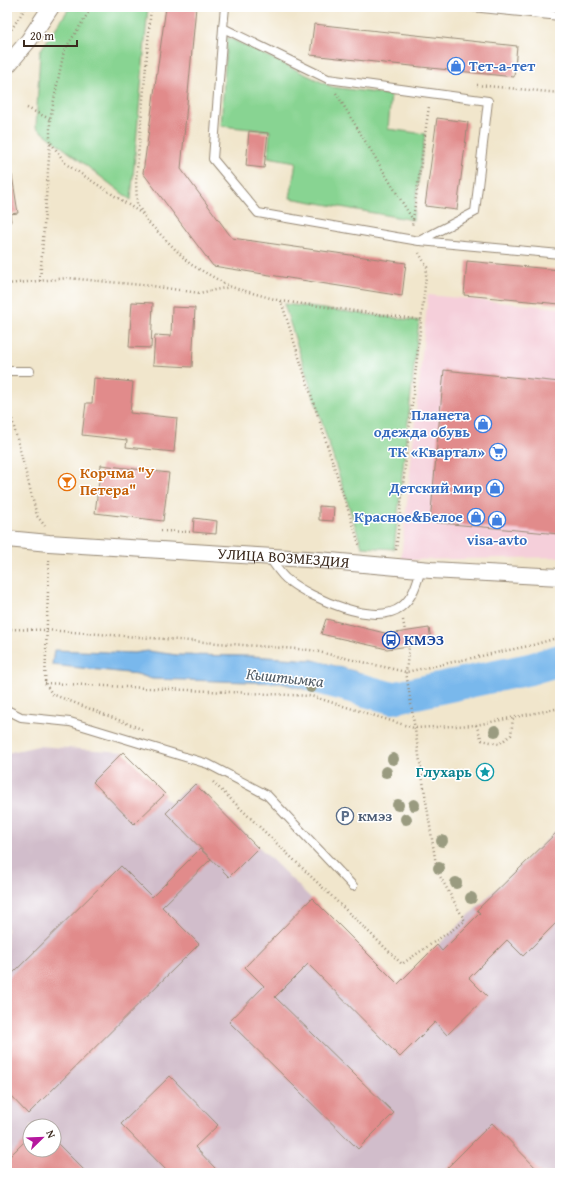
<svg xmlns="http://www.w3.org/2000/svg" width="567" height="1180" viewBox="0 0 567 1180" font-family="'Gentium Book Plus',serif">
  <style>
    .built { fill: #f5cfda }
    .industrial { fill: #d1bdcb; fill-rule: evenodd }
    .green { fill: #88d492; stroke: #627f58 }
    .water { fill: #79b8ec; stroke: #5a7185 }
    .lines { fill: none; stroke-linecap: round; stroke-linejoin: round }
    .river { stroke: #79b8ec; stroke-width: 32 }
    .building { fill: #e18b8b }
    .service-casing { stroke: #968875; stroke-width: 10 }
    .minor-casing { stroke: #968875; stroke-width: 18 }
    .path { stroke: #968875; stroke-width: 2.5; stroke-dasharray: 1 3; stroke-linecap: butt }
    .service { stroke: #fff; stroke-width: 8 }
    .minor { stroke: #fff; stroke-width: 16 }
    .tree { fill: #9a9b80 }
    .labels { text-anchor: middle; stroke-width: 3; stroke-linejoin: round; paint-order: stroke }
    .shop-label { font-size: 15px; font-weight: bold; fill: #366cbe; stroke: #fff; text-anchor: end }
    .food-label { font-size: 15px; font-weight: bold; fill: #c56008; stroke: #fff; text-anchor: start }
    .street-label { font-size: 15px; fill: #3b2a1e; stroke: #fff }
    .transit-label { font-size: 15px; font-weight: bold; fill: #164399; stroke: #fff; text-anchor: start }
    .culture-label { font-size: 15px; font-weight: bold; fill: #0d838f; stroke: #fff; text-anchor: end }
    .service-label { font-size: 15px; font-weight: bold; fill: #4e5e75; stroke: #fff; text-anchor: start }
    .water-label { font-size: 16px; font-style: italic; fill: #515c66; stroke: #fff }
  </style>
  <rect width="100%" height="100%" fill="#fff"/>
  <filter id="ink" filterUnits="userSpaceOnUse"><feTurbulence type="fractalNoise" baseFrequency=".025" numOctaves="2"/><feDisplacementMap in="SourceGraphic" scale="8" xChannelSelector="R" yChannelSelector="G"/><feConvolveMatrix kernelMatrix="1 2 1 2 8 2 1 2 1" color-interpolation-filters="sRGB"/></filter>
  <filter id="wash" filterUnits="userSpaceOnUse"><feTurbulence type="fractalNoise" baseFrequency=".012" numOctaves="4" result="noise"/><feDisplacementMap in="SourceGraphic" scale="16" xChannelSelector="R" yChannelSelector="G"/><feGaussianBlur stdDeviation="0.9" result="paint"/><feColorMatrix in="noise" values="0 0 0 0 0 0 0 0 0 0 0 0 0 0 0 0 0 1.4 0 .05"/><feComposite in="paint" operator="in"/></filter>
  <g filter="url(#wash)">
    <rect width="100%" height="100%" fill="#f1e6cc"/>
    <path class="built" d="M 428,295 L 560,308 L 560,557 L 401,560 Z"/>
    <path class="industrial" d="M 38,746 L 123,752 L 170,803 L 193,782 L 398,984 L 560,827 L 560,1173 L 7,1173 L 7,753 ZM 30,1126 L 54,1126 L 54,1150 L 30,1150 Z"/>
    <path class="green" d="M 70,7 L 148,7 L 131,200 L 36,127 L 40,51 Z
      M 227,37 L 332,87 L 391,95 L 388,129 L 425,134 L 413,220 L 290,198 L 296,162 L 268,157 L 270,131 L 221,126 Z
      M 284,304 L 419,321 L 394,549 L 362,547 Z"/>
    <path class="water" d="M 54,650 L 134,653 L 148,651 L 177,655 L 251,656 L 313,660 L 361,673 L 356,700 L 340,699 L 281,683 L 152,679 L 137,674 L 52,665 Z"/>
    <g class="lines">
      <path class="river" d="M 315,677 L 392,698 L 530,669 L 560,660"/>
    </g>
    <g id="blocks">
      <path class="building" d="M 166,7 L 196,7 L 181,169 L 232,238 L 406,263 L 402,296 L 213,266 L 143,173 Z
        M 314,24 L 517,46 L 514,77 L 310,55 Z
        M 437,118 L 468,122 L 457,210 L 425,206 Z
        M 249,131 L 268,133 L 264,168 L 246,166 Z
        M 7,175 L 12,175 L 18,213 L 10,214 L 11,221 L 7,227 Z
        M 467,261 L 560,270 L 560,304 L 464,295 Z
        M 132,302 L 153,303 L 151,348 L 129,347 Z
        M 172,307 L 195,308 L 192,367 L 153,365 L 155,335 L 171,336 Z
        M 444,370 L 560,382 L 559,534 L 430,522 Z
        M 94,378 L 133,382 L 130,413 L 177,418 L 174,452 L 126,447 L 127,440 L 82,435 L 86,403 L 92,403 Z
        M 101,465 L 169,473 L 163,521 L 95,513 Z
        M 319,506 L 334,507 L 333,521 L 319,520 Z
        M 194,518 L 217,521 L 216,534 L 193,532 Z
        M 326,619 L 389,634 L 429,628 L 431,640 L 409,646 L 387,649 L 321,634 Z
        M 123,752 L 165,794 L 134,824 L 93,782 Z
        M 195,784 L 258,848 L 229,877 L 166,813 Z
        M 560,829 L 560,919 L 523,956 L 507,940 L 469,978 L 487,996 L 447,1035 L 435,1022 L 400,1057 L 308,964 L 275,997 L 394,1113 L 358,1149 L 229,1022 L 264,986 L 245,967 L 312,898 L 398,984 L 437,945 L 442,951 L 480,913 L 477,910 Z
        M 200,849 L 211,859 L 162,907 L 199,944 L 28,1114 L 7,1092 L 7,979 L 121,866 L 152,897 Z
        M 170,1076 L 218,1125 L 195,1147 L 215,1168 L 211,1173 L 169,1173 L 121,1124 Z
        M 492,1123 L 541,1173 L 442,1173 Z
        M 30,1136 L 30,1150 L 54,1150 L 54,1140 L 87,1173 L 7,1173 L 7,1159 Z"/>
    </g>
  </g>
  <g filter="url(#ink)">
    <use href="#blocks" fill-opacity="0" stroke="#968875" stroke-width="1"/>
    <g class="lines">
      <defs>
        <path id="service" d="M 472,7 L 560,16
          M 223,28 L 328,79 L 488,101 L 475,212 L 419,241 L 258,213 L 213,159 L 223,28 L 225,7
          M 420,241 L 560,254
          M 7,371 L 30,371
          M 269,557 C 275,565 281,576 289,581 C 311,598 375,627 401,607 C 413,598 417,583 421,569
          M 7,710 L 21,717 L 70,722 L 208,764 L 267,795 L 353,886"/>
        <g id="minor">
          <path d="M 7,66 L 29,40 L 51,7"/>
          <path id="s1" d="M 7,539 L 49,543 L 307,559 L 431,570 L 560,577"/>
        </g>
      </defs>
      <use href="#service" class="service-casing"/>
      <use href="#minor" class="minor-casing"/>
      <path class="path" d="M 151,7 L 136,181 L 137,204 L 148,222 L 190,264 L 231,287 L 281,301 L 360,547
        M 7,36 L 26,7
        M 477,85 L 560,93
        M 336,93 L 413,220 L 412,226
        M 27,108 L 50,119
        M 51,143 L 66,164 L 144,215
        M 413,219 L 429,106
        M 40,281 L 50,143 L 50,119 L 64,51 L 92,7
        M 7,284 L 68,278 L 152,286 L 199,293 L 230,287
        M 281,301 L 422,320
        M 7,400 L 37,516 L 45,526
        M 161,531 L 193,532
        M 396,550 L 427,267 L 419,253
        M 49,560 L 45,683 L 52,694 L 144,730
        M 403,620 L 405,631
        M 7,629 L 46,630 L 310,650 L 406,672 L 533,645 L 560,637
        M 45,683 L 311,696 L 414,728 L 476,725 L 560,708
        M 476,725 L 482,740 L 499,744 L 511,735 L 513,718
        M 213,782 L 402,964 L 465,921 L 437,871 L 406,672 L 409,646"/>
      <use href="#service" class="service"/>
      <use href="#minor" class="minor"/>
    </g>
    <g class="tree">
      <circle cx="311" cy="687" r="6"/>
      <circle cx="495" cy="731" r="6"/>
      <circle cx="393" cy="759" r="6"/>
      <circle cx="386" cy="772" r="6"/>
      <circle cx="398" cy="805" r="6"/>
      <circle cx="414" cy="805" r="6"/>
      <circle cx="406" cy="819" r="6"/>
      <circle cx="442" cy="841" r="6"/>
      <circle cx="439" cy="868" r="6"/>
      <circle cx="456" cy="883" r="6"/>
      <circle cx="471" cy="898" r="6"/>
    </g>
  </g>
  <defs>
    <symbol id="shop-ring" viewBox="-11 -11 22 22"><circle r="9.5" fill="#fff" stroke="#3f7fe0" stroke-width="1.5"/><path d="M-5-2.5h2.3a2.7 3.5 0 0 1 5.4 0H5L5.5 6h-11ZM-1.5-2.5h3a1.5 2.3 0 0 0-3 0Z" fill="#3f7fe0"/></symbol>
    <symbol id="supermarket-ring" viewBox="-11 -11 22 22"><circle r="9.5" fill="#fff" stroke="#3f7fe0" stroke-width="1.5"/><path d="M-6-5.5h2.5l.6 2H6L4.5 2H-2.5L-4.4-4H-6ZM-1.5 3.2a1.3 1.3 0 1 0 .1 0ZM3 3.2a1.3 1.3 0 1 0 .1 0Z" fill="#3f7fe0"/></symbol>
    <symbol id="bar-ring" viewBox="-11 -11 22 22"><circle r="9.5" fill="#fff" stroke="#e8710a" stroke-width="1.5"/><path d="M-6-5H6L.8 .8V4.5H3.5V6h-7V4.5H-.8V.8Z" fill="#e8710a"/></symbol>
    <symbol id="bus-ring" viewBox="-11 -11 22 22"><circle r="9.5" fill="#fff" stroke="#1a4fb4" stroke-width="1.5"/><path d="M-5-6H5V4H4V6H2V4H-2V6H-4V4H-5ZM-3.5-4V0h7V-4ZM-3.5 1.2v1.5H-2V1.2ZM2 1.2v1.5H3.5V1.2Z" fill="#1a4fb4"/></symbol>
    <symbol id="sight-ring" viewBox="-11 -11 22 22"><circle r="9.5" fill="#fff" stroke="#0f9aa8" stroke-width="1.5"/><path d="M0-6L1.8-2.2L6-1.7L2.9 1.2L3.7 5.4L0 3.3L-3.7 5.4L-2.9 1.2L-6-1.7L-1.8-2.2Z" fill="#0f9aa8"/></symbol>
    <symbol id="parking-ring" viewBox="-11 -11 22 22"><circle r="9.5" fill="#fff" stroke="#5c6f8a" stroke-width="1.5"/><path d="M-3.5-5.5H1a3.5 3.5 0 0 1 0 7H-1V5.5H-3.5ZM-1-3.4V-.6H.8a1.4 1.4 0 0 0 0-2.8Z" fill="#5c6f8a"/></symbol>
  </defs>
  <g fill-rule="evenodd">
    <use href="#shop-ring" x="446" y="56" width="20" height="20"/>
    <use href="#shop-ring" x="473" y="414" width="20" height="20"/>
    <use href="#supermarket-ring" x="488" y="442" width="20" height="20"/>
    <use href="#bar-ring" x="57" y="472" width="20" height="20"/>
    <use href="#shop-ring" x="485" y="478" width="20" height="20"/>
    <use href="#shop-ring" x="466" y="507" width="20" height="20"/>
    <use href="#shop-ring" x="487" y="510" width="20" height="20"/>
    <use href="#bus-ring" x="381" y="630" width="20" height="20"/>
    <use href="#sight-ring" x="475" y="762" width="20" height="20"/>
    <use href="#parking-ring" x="335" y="806" width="20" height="20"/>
  </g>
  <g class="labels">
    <g class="shop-label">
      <text x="469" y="71" text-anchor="start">Тет-а-тет</text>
      <text x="470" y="420">Планета<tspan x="470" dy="17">одежда обувь</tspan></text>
      <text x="485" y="457">ТК «Квартал»</text>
      <text x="482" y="493">Детский мир</text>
      <text x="463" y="522">Красное&amp;Белое</text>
      <text x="497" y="545" text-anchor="middle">visa-avto</text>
    </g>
    <g class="food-label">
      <text x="80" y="478">Корчма "У<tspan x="80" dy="17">Петера"</tspan></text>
    </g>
    <g class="street-label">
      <text dy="5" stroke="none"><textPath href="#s1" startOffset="277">УЛИЦА ВОЗМЕЗДИЯ</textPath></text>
    </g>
    <g class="transit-label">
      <text x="404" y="645">КМЭЗ</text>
    </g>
    <g class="culture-label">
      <text x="472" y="777">Глухарь</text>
    </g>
    <g class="service-label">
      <text x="358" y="821">кмэз</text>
    </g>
    <g class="water-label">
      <text transform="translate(285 677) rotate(6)" y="6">Кыштымка</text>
    </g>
  </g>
  <rect width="567" height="1180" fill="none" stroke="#fff" stroke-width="24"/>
  <g transform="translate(42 1138) rotate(67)"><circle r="19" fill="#ffffff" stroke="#b1aaa5"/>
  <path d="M0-3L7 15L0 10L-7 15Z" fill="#b5179e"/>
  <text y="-6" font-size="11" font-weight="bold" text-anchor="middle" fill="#3b2a1e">N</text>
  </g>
  <path d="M24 40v6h53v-6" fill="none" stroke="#3b2a1e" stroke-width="2"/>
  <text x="30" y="40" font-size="12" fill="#3b2a1e" stroke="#ffffff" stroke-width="3" paint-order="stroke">20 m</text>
</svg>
